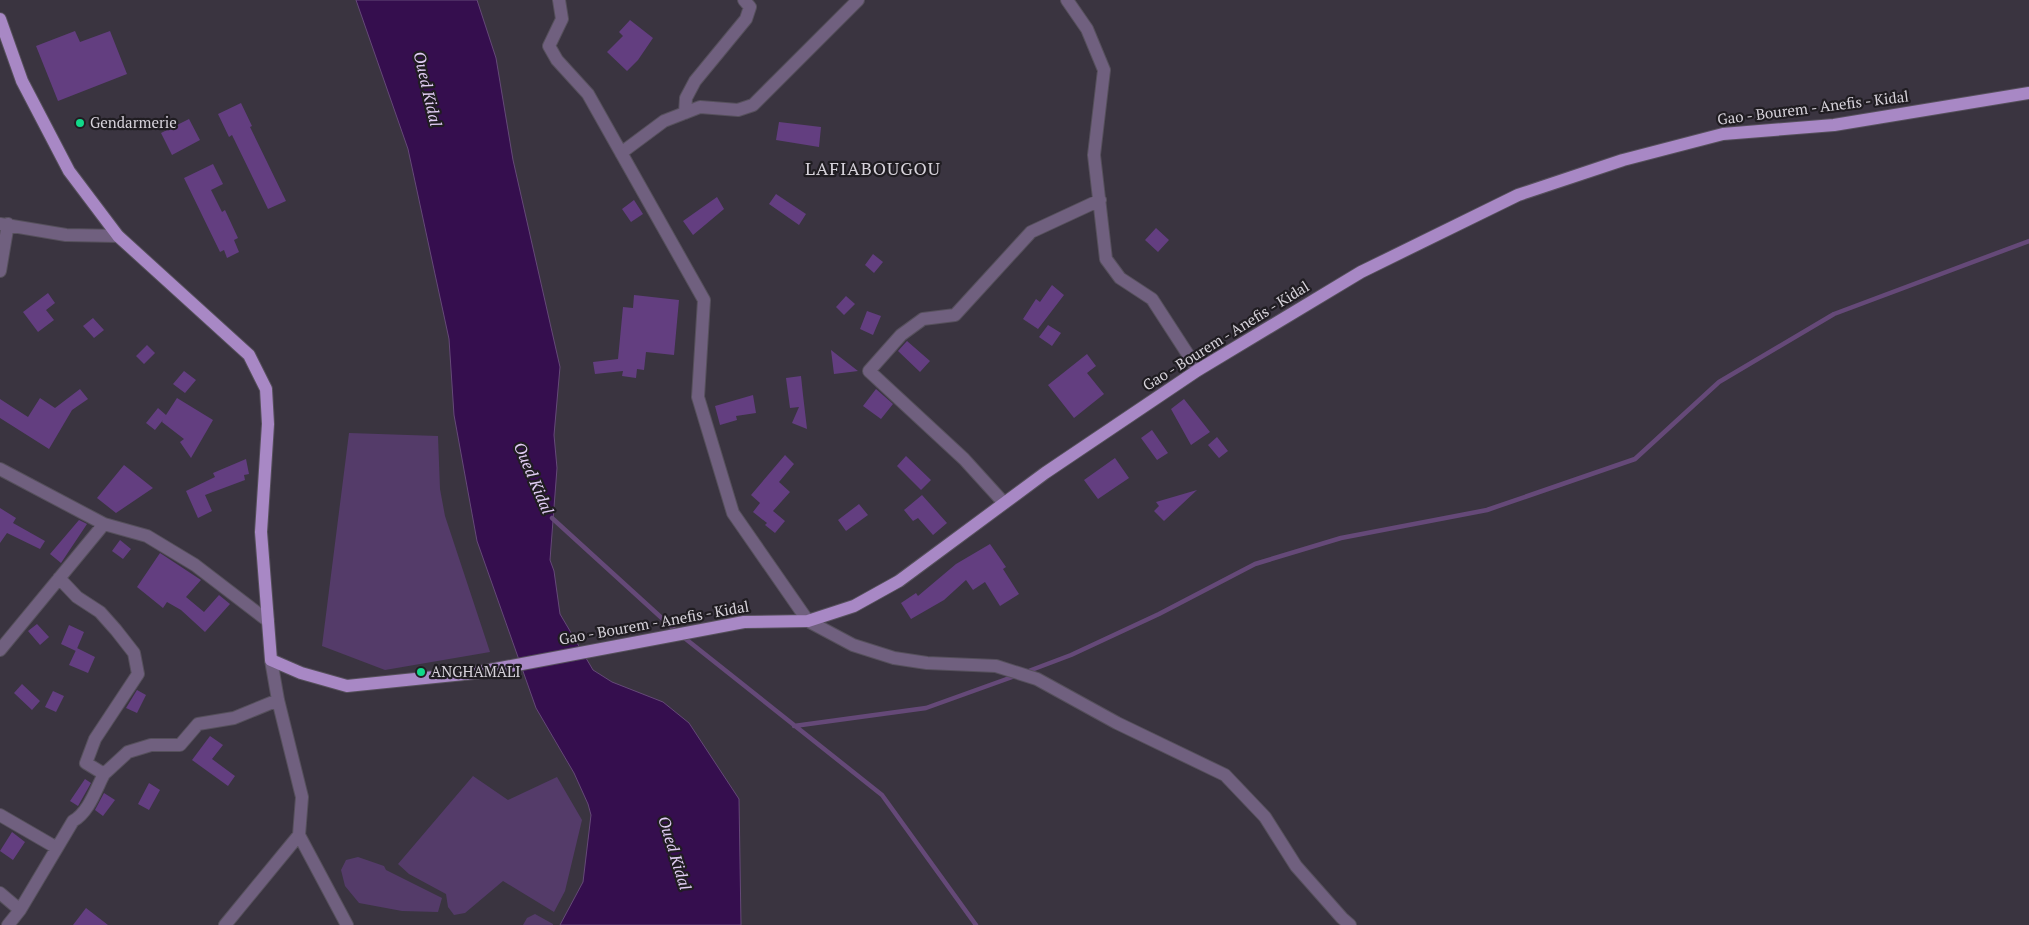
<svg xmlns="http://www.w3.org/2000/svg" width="2029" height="925" viewBox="0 0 2029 925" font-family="'PT Serif',serif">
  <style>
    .green { fill: #543b69 }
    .water { fill: #350e4e; stroke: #654978 }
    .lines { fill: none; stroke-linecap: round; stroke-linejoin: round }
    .stream { stroke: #654978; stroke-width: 4.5 }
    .building { fill: #633e80 }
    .minor-casing { stroke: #56505c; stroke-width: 14 }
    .major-casing { stroke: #56505c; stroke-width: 14 }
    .minor { stroke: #70607f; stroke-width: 12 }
    .major { stroke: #a888c5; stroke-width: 12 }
    .poi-dot { fill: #11d98a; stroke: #201d22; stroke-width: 2 }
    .labels { text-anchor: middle; stroke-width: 4.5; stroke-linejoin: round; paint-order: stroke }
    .street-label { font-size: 15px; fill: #d6d2da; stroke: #201d22 }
    .poi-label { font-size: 15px; fill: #d6d2da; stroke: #201d22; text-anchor: start }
    .water-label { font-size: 16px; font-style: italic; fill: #e1cdf4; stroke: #201d22 }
    .quarter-label { font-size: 18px; letter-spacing: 1px; fill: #d6d2da; stroke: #201d22 }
  </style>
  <rect width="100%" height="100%" fill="#3a3440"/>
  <path class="green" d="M 349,433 L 438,436 L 440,489 L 445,516 L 490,652 L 385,670 L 322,646 Z
    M 473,776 L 508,800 L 557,777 L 582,820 L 565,891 L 554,912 L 503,881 L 465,913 L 454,915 L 448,907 L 446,894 L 409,874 L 398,864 Z
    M 358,857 L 384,866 L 386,870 L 442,898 L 438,912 L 402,911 L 359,903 L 345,886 L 341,870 L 346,860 Z
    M 535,914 L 553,924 L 553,925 L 523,925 L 527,918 Z"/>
  <path class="water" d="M 356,0 L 477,0 L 496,58 L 513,160 L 560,367 L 554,435 L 557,468 L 550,560 L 554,571 L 560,614 L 593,670 L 612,682 L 663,702 L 689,723 L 739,799 L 741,925 L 560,925 L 583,882 L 591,815 L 588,804 L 574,773 L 536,708 L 477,541 L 454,415 L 449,339 L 408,149 Z"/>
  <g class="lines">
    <path class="stream" d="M 552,518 L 676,631
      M 682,636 L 882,795 L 976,925
      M 1026,672 L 1071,655 L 1159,614 L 1255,564 L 1341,538 L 1487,510 L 1635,459 L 1719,382 L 1834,314 L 2029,241
      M 794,726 L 926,708 L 1015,676"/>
  </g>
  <path class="building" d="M 630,20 L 653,38 L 638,60 L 627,71 L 607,52 L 623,36 L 619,32 Z
    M 75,31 L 80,42 L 110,31 L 127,74 L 58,101 L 36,46 Z
    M 241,103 L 252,126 L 250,127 L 286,201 L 268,209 L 232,135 L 229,137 L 218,114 Z
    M 189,119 L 200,140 L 172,155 L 161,133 Z
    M 779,122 L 821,127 L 819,147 L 776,140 Z
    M 213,164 L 223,184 L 211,190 L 222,212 L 225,210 L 238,238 L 234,240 L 239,252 L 227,258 L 224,250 L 220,252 L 184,178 Z
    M 776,194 L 806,214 L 799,225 L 769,204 Z
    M 717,197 L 724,209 L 693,235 L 683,221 Z
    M 634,200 L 643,214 L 631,222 L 622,209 Z
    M 1156,228 L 1169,240 L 1158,252 L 1145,240 Z
    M 873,254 L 883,262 L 874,273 L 865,265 Z
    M 1052,285 L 1064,295 L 1038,329 L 1023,319 L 1036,299 L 1040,302 Z
    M 48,293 L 55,303 L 46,310 L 54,320 L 38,332 L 23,312 Z
    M 634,295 L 679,300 L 674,355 L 646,352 L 644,370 L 637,369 L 636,378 L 622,376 L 623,371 L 595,374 L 593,362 L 618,359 L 623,307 L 633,308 Z
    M 846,296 L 855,304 L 844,315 L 836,307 Z
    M 867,311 L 881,316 L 873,335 L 860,329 Z
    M 93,318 L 104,330 L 94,338 L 83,326 Z
    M 1048,325 L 1061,333 L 1052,346 L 1039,337 Z
    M 907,341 L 930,361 L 920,372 L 898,351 Z
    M 147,345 L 155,353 L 144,364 L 136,356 Z
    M 831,350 L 858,371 L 834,374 Z
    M 1087,354 L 1096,366 L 1087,373 L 1104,394 L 1074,418 L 1048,385 Z
    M 184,371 L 196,380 L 185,393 L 173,384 Z
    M 801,376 L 803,395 L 807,429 L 792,423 L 799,407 L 790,408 L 786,378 Z
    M 80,389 L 88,399 L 72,410 L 49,449 L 0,418 L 0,399 L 28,417 L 40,398 L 55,408 Z
    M 876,389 L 893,404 L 881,419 L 863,406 Z
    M 753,395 L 756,413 L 736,416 L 737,420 L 720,425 L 715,406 Z
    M 177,398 L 213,420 L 191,458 L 180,442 L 184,439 L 162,422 L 163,420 L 155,430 L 146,423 L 158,408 L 166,415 Z
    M 1184,399 L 1210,432 L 1191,445 L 1171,409 Z
    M 1152,430 L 1168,453 L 1157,460 L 1141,438 Z
    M 1217,437 L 1228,451 L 1219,458 L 1208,445 Z
    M 785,455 L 794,464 L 779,482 L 790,492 L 773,511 L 785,521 L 775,533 L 765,525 L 767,523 L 753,512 L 760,503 L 751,495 Z
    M 906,456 L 931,480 L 921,490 L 897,466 Z
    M 1115,458 L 1129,478 L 1098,499 L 1084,480 Z
    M 246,459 L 249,474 L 244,475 L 245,480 L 205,495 L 212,511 L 198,518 L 186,491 L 215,477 L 213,473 Z
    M 124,465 L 153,488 L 116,513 L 97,498 Z
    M 1197,490 L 1164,521 L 1154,511 L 1159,506 L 1156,502 Z
    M 922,495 L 947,523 L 933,535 L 918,518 L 913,521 L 904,510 Z
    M 859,504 L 868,515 L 846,531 L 838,520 Z
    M 0,508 L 16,518 L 13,523 L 45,541 L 40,549 L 7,533 L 0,543 Z
    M 79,520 L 87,524 L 61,563 L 50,554 Z
    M 120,540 L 131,549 L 123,559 L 112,551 Z
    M 990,544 L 1006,567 L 1003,569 L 1019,594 L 1000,606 L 985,582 L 973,590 L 966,580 L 944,600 L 911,619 L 901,603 L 916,593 L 918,596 L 956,564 Z
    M 160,553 L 201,580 L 186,597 L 204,612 L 219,595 L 230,604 L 205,632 L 181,610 L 167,602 L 163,608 L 137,587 Z
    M 37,624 L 49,637 L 40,645 L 28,631 Z
    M 69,625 L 84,632 L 76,651 L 61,644 Z
    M 77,648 L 95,657 L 88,673 L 69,665 Z
    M 22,684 L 40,701 L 32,710 L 14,693 Z
    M 137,690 L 146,695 L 137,713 L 126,708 Z
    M 53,691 L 64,696 L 56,712 L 45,707 Z
    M 210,736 L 223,745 L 212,759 L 235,776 L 228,786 L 192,760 Z
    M 85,779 L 91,783 L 78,806 L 70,801 Z
    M 149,783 L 160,790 L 149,810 L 138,804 Z
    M 104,793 L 115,800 L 103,816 L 95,810 Z
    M 12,832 L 25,842 L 13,860 L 0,851 Z
    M 86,908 L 108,925 L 73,925 Z"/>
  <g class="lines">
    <defs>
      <path id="minor" d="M 559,0 L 562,19 L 549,46 L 557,60 L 588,94 L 704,300 L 698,397 L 733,513 L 808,621 L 853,645 L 894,658 L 927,663 L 996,666 L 1037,679 L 1117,723 L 1225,775 L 1265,817 L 1296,866 L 1342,918 L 1350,925
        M 1067,0 L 1087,29 L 1104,70 L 1094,155 L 1106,259 L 1120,278 L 1152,299 L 1198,370
        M 685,113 L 686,98 L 695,81 L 746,19 L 750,7 L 744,0
        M 621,153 L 664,121 L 700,107 L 738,110 L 753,105 L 858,0
        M 0,224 L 66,235 L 118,236
        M 0,271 L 8,224
        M 0,469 L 104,524
        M 1004,503 L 964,459 L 869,371 L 901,335 L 923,319 L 955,315 L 1031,232 L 1100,200
        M 0,650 L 104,524 L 147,536 L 195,565 L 268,621
        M 271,660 L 278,700 L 302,797 L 299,835 L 347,925
        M 104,774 L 128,752 L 151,745 L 180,745 L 198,724 L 234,718 L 278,700
        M 0,815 L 57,848
        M 0,893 L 20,910
        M 8,925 L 20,910 L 73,821 C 89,812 96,789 104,774 L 86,763 L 95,739 L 138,674 L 134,653 L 116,630 L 100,612 L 77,597 L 59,578
        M 225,925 L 299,835"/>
      <path id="major" d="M 0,19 L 22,81 L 69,171 L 118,236 L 249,355 L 266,389 L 268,424 L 261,532 L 271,660 L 301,673 L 347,686 L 474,673 L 744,622 L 808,621 L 854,606 L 899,581 L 1045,473 L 1198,370 L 1361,272 L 1518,195 L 1623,160 L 1723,134 L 1834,125 L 2029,93"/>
    </defs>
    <use href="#minor" class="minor-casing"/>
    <use href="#major" class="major-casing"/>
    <use href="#minor" class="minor"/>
    <use href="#major" class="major"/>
  </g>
  <g class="poi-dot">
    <circle cx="80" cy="123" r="5"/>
    <circle cx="421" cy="672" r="5"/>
  </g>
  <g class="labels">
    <g class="street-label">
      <text transform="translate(1813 108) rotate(-7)" y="5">Gao - Bourem - Anefis - Kidal</text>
      <text transform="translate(1226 336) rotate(-32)" y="5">Gao - Bourem - Anefis - Kidal</text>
      <text transform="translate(654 623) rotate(-10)" y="5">Gao - Bourem - Anefis - Kidal</text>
    </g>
    <g class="poi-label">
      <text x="90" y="128">Gendarmerie</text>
      <text x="431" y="677">ANGHAMALI</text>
    </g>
    <g class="water-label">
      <text transform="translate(428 89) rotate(77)" y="6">Oued Kidal</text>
      <text transform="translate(534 478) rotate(67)" y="6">Oued Kidal</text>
      <text transform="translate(675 853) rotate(73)" y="6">Oued Kidal</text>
    </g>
    <g class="quarter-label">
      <text x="873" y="175">LAFIABOUGOU</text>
    </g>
  </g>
</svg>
